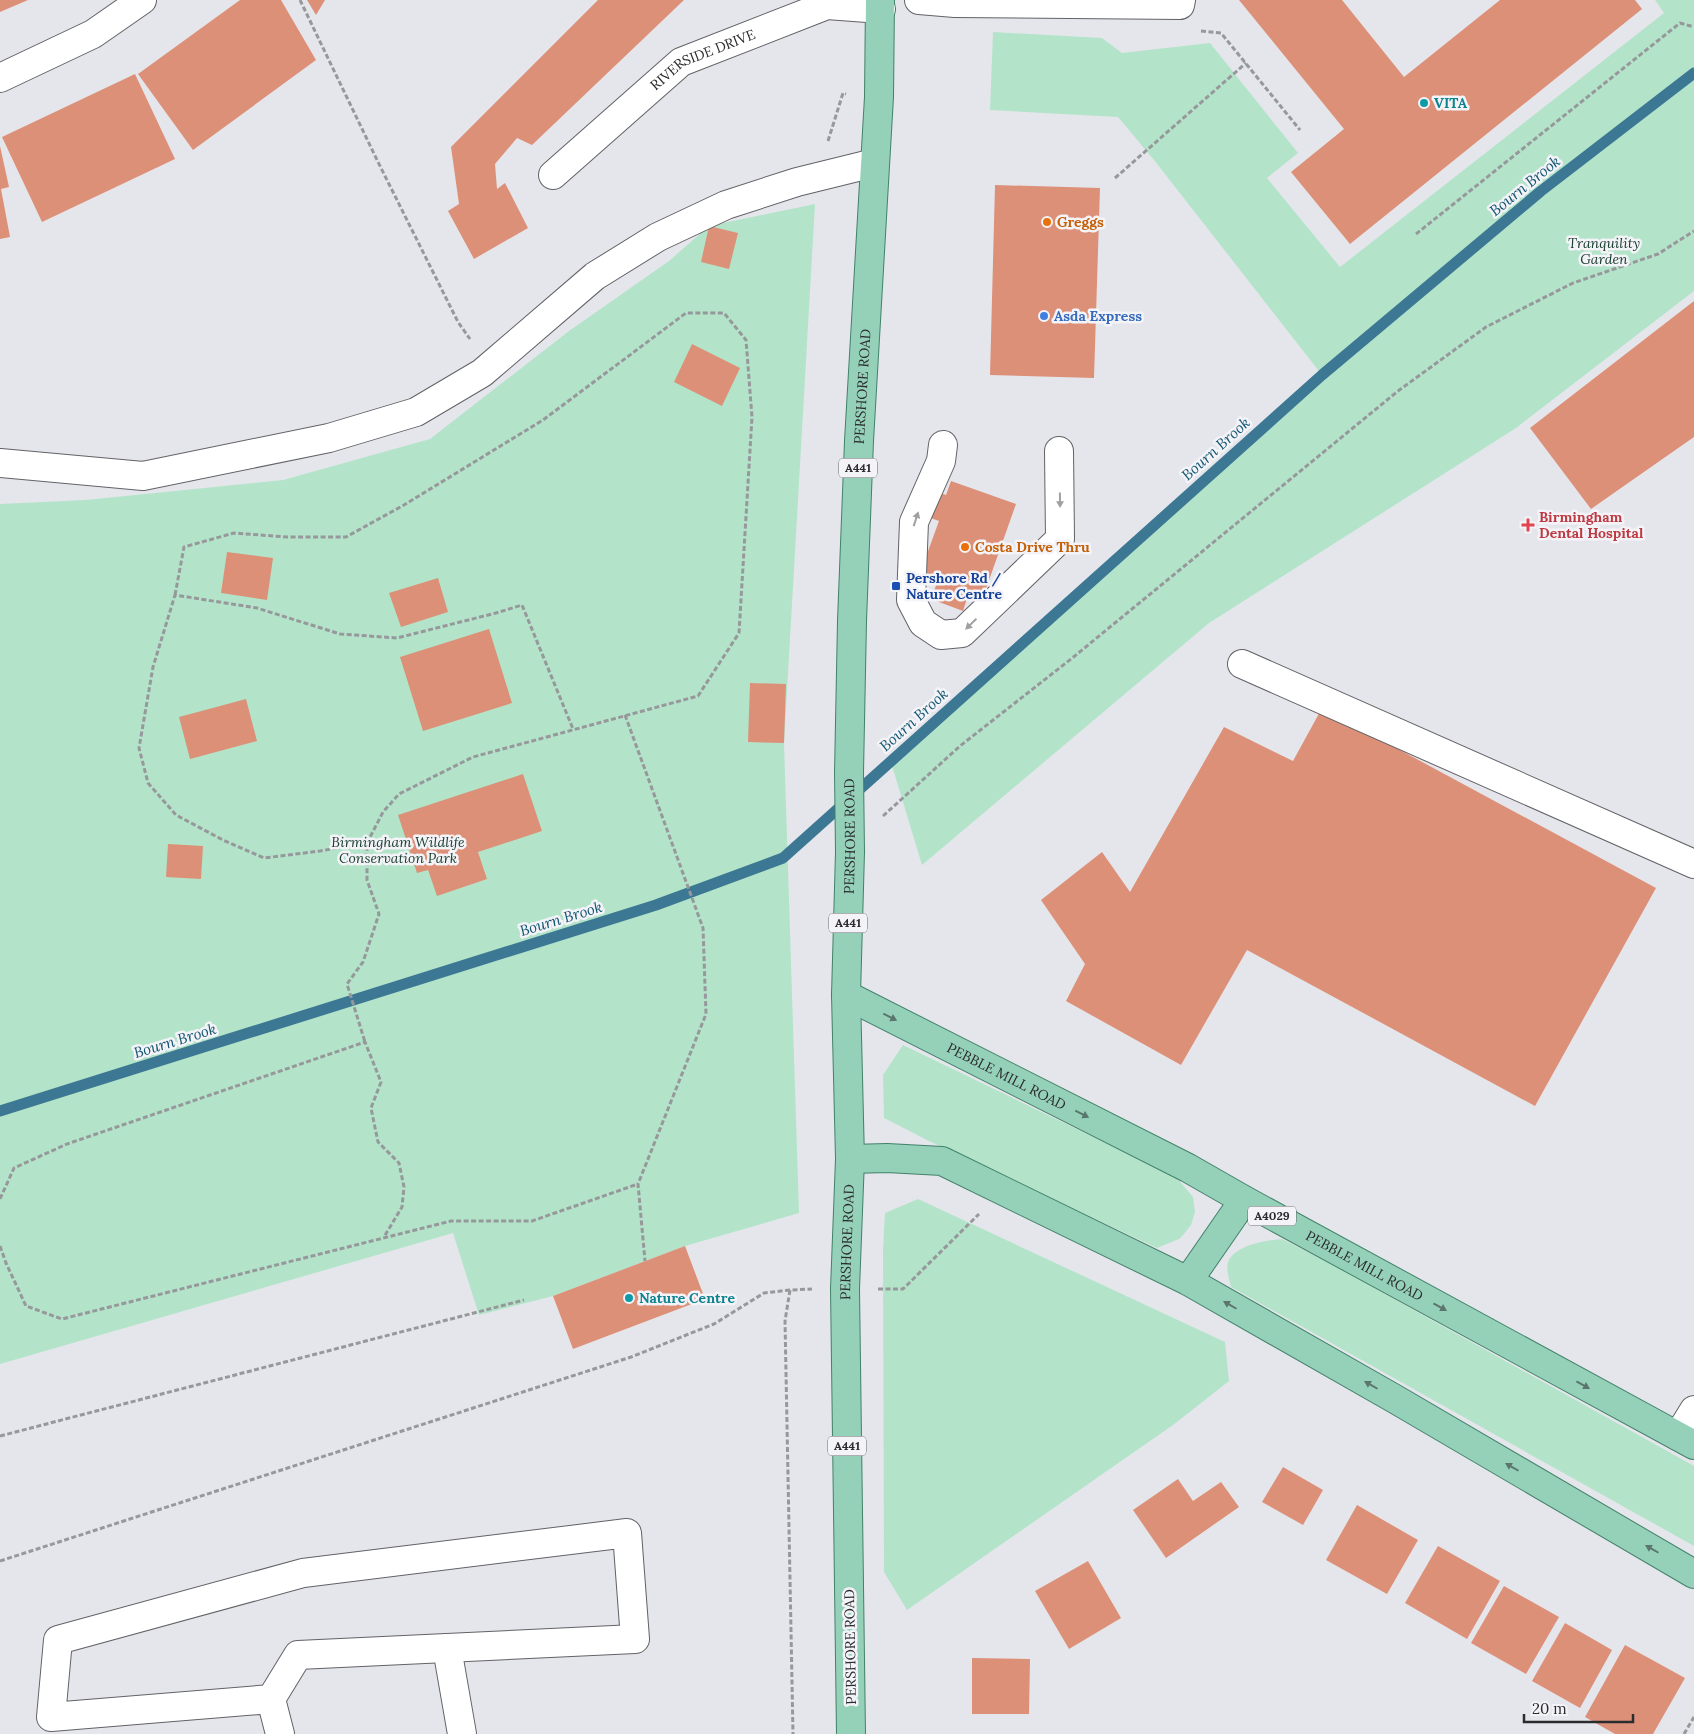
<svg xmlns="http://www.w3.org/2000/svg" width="1694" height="1734" viewBox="0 0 1694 1734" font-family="Lora,serif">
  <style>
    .green { fill: #b3e4c9 }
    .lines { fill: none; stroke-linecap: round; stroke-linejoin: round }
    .stream { stroke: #3c7894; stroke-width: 11 }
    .building { fill: #dd9078 }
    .minor-casing { stroke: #626267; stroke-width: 30 }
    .major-casing { stroke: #42826a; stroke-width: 30 }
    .path { stroke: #97989c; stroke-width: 3; stroke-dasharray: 5 2.5; stroke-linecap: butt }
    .minor { stroke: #fff; stroke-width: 28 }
    .major { stroke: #95d0b9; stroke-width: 28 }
    .oneway { fill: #a0a0a1 }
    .oneway2 { fill: #5b766d }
    .culture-dot { fill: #0f9aa8; stroke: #f3f3f8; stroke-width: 2 }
    .food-dot { fill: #e8710a; stroke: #f3f3f8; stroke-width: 2 }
    .shop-dot { fill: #3f7fe0; stroke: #f3f3f8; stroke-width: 2 }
    .health-dot { fill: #e0444e; stroke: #f3f3f8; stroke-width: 2 }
    .transit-dot { fill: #1a4fb4; stroke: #f3f3f8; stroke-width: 2 }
    .labels { text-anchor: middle; stroke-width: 5; stroke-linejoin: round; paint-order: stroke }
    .shield { fill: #f3f3f8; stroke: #67686b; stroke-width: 1 }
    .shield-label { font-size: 12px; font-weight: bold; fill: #2b2c2e }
    .street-label { font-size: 14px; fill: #2b2c2e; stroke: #f3f3f8 }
    .culture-label { font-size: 14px; font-weight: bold; fill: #0d838f; stroke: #f3f3f8; text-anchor: start }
    .food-label { font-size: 14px; font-weight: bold; fill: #c56008; stroke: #f3f3f8; text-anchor: start }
    .park-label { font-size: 14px; font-style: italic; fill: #1c402f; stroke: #f3f3f8 }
    .shop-label { font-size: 14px; font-weight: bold; fill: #366cbe; stroke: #f3f3f8; text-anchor: start }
    .health-label { font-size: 14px; font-weight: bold; fill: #be3a42; stroke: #f3f3f8; text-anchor: start }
    .transit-label { font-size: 14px; font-weight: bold; fill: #164399; stroke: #f3f3f8; text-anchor: start }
    .water-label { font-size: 15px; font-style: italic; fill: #125671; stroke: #f3f3f8 }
  </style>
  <rect width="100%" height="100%" fill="#e5e6eb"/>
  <path class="green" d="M 1655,0 L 1694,0 L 1694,291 L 1516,428 L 1209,623 L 922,865 L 890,759 L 1322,375 L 1154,160 L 1118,117 L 990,110 L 993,32 L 1102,38 L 1122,53 L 1210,43 L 1298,153 L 1267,178 L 1340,267 L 1664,13 Z
    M 815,204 L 784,743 L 799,1213 L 685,1246 L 553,1296 L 479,1315 L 453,1233 L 0,1364 L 0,504 L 86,500 L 283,480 L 430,439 L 569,331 L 669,261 L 709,226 Z
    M 903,1045 L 1176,1177 L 1193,1197 L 1195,1212 L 1191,1225 L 1184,1234 L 1179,1239 L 1157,1248 L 929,1141 L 884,1118 L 883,1075 Z
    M 918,1199 L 1225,1342 L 1229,1381 L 1173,1425 L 907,1610 L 884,1572 L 883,1250 L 885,1213 Z
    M 1282,1239 L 1333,1265 L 1694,1466 L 1694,1546 L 1231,1287 C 1229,1278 1225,1268 1229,1260 C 1237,1245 1267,1240 1282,1239 Z"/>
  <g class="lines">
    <path class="stream" d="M 0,1111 L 656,905 L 783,858 L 1322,375 L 1541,191 L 1694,73"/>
  </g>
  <path class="building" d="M 0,0 L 28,0 L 0,12 Z
    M 240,0 L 281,0 L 316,60 L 193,150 L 138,74 Z
    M 307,0 L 325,0 L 316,15 Z
    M 598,0 L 684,0 L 532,145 L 517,138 L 495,164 L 497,189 L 505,183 L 528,228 L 474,259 L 448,211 L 459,204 L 451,147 Z
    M 1239,0 L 1342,0 L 1404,77 L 1500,0 L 1635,0 L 1642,9 L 1350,244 L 1291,172 L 1344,129 Z
    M 135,74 L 175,159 L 42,222 L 2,137 Z
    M 0,146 L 9,187 L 1,189 L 10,237 L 0,239 Z
    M 995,185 L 1100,188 L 1094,378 L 990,375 Z
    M 709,226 L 738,233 L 729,269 L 701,262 Z
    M 1694,301 L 1694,437 L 1591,509 L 1530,428 Z
    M 692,344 L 740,368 L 722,406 L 674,382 Z
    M 951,481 L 1016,504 L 982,600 L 968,595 L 963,611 L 931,599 L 938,580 L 920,573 L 939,521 L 925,516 L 934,491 L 946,495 Z
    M 227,552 L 273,558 L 267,600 L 221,593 Z
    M 438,578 L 448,612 L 401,627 L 389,593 Z
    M 489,629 L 512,703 L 423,731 L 400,657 Z
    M 750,683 L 786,684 L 784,743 L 748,742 Z
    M 246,699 L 257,741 L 190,759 L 179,717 Z
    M 1322,708 L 1656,888 L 1535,1106 L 1247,950 L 1181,1065 L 1066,1001 L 1085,964 L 1041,900 L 1102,852 L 1130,892 L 1224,727 L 1293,761 Z
    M 523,774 L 542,831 L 478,852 L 487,879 L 437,896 L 428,870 L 417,873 L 398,815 Z
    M 168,844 L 203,846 L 201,879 L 166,877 Z
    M 685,1246 L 705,1299 L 573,1349 L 553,1296 Z
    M 1283,1467 L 1323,1490 L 1303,1525 L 1262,1502 Z
    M 1178,1479 L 1193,1501 L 1221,1482 L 1239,1507 L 1166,1558 L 1133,1510 Z
    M 1357,1505 L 1418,1540 L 1387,1594 L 1326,1560 Z
    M 1438,1546 L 1500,1581 L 1467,1639 L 1405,1603 Z
    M 1088,1561 L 1121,1618 L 1069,1649 L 1035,1591 Z
    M 1504,1586 L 1559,1617 L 1526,1674 L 1471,1643 Z
    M 1565,1623 L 1612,1650 L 1580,1708 L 1532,1681 Z
    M 1625,1645 L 1685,1678 L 1653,1734 L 1615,1734 L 1585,1717 Z
    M 972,1658 L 1030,1659 L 1029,1714 L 972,1714 Z"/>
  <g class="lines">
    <defs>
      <g id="minor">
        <path d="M 919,0 L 955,3 L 1180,5 L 1181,0"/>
        <path d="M 0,78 L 93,34 L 142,0"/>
        <path id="s1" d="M 553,175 L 681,62 L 827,5 L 881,9"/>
        <path d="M 943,445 L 941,461 L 914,522 L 911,600 L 923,623 L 941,635 L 962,633 L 1060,539 L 1059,451"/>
        <path d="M 0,463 L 143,476 L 329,438 L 416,412 L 482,373 L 595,276 L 658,237 L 726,205 L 797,182 L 874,163"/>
        <path d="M 1242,664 L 1694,864"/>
        <path d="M 1678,1436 L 1694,1410"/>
        <path d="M 447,1648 L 462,1734"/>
        <path d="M 271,1699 L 51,1717 L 58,1640 L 303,1573 L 627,1533 L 635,1639 L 298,1655 L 271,1699 L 280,1734"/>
      </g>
      <g id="major">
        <path id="s2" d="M 846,995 L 1188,1168 L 1244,1200 L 1694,1445"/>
        <path d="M 850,1159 L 887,1158 L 942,1161 L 1188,1281 L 1395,1399 L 1694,1574"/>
        <path d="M 1188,1281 L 1244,1200"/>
        <path id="s3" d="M 851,1734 L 845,1289 L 850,1159 L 846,995 L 850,852 L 849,773 L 852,621 L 859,441 L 879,97 L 880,0"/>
      </g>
    </defs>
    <use href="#minor" class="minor-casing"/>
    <use href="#major" class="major-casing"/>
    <path class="path" d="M 300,0 L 378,162 L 458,322 L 470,339
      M 1201,31 L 1221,33 L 1300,130
      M 828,141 L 843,93 L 846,94
      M 1115,178 L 1246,63
      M 1416,234 L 1680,23 L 1694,27
      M 175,595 L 184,547 L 234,533 L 287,537 L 346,537 L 404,505 L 543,420 L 686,313 L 724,313 L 746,340 L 752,417 L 739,633 L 698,696 L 473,757 L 399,794 L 383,812 L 367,843 L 367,880 L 379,914 L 363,962 L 347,984 L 365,1042
      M 625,715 L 703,928 L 706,1014 L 638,1184 L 645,1261
      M 883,816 L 960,746 L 1071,659 L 1398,391 L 1486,327 L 1573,283 L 1658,254 L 1694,231
      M 367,843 L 320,851 L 264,858 L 223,840 L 176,815 L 148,783 L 139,748 L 153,667 L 175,595 L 257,608 L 340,634 L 397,638 L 496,613 L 522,605 L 573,729
      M 0,1199 L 14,1168 L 67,1144 L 365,1042 L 381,1082 L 371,1108 L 378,1142 L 399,1163 L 404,1187 L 402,1207 L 384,1237
      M 0,1246 L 6,1263 L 26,1306 L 62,1319 L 451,1221 L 532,1221 L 638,1184
      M 878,1289 L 903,1289 L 979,1214
      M 790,1290 L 785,1321 L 793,1734
      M 0,1436 L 524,1300
      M 0,1561 L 631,1357 L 714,1324 L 764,1293 L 790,1290 L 812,1289
      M 1684,1734 L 1694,1717"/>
    <use href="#minor" class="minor"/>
    <use href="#major" class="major"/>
  </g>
  <defs><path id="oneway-solid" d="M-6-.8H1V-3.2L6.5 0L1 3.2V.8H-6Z" transform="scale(1.25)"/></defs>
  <g class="oneway">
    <use href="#oneway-solid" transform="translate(1060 500) rotate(89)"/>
    <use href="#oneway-solid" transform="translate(916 519) rotate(-72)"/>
    <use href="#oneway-solid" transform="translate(971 624) rotate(136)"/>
  </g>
  <g class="oneway2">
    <use href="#oneway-solid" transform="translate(890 1017) rotate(27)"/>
    <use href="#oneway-solid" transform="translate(1082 1114) rotate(27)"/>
    <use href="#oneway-solid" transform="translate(1230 1305) rotate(-150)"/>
    <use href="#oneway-solid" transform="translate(1440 1307) rotate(29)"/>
    <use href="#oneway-solid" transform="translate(1371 1385) rotate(-150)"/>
    <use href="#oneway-solid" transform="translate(1583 1385) rotate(29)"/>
    <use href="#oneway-solid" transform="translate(1512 1467) rotate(-150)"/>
    <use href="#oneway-solid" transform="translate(1652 1549) rotate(-150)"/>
  </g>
  <g class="culture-dot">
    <circle cx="1424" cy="103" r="5"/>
    <circle cx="629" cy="1298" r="5"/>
  </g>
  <g class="food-dot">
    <circle cx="1047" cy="222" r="5"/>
    <circle cx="965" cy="547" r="5"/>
  </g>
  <circle class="shop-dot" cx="1044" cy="316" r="5"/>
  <path class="health-dot" d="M1525.5 517.5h5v5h5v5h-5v5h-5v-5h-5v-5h5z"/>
  <rect class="transit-dot" x="891" y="581" width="10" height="10" rx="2.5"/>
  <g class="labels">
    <g class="shield">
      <rect x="839" y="458.5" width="38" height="19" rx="4"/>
      <rect x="829" y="913.5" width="38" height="19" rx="4"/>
      <rect x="1248" y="1206.5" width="48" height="19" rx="4"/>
      <rect x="828" y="1436.5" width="38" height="19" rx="4"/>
    </g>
    <g class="shield-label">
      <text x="858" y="472">A441</text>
      <text x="848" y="927">A441</text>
      <text x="1272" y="1220">A4029</text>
      <text x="847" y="1450">A441</text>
    </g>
    <g class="street-label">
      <text dy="5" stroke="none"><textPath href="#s1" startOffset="191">RIVERSIDE DRIVE</textPath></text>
      <text dy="5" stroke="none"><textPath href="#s3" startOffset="1348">PERSHORE ROAD</textPath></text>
      <text dy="5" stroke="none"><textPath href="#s3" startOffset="898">PERSHORE ROAD</textPath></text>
      <text dy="5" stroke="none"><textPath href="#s2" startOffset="180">PEBBLE MILL ROAD</textPath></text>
      <text dy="5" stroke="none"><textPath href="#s3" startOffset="492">PERSHORE ROAD</textPath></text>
      <text dy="5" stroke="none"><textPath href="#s2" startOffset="585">PEBBLE MILL ROAD</textPath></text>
      <text transform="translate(850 1647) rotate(-91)" y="5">PERSHORE ROAD</text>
    </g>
    <g class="culture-label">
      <text x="1434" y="108">VITA</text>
      <text x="639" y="1303">Nature Centre</text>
    </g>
    <g class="food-label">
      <text x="1057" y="227">Greggs</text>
      <text x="975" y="552">Costa Drive Thru</text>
    </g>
    <g class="park-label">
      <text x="1604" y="248">Tranquility<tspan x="1604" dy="16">Garden</tspan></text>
      <text x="398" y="847">Birmingham Wildlife<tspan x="398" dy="16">Conservation Park</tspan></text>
    </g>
    <g class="shop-label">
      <text x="1054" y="321">Asda Express</text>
    </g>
    <g class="health-label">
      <text x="1539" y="522">Birmingham<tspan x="1539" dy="16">Dental Hospital</tspan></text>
    </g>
    <g class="transit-label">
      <text x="906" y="583">Pershore Rd /<tspan x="906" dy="16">Nature Centre</tspan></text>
    </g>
    <g class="water-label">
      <text transform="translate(1525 186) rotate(-39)" y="5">Bourn Brook</text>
      <text transform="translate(1216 449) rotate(-42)" y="5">Bourn Brook</text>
      <text transform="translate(914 720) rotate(-42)" y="5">Bourn Brook</text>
      <text transform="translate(561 919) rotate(-17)" y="5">Bourn Brook</text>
      <text transform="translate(175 1041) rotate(-17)" y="5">Bourn Brook</text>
    </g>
  </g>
  <path d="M1524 1714v8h109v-8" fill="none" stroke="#2b2c2e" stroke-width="2.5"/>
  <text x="1532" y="1714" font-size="15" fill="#2b2c2e" stroke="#f3f3f8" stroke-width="4" paint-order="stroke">20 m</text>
</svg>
